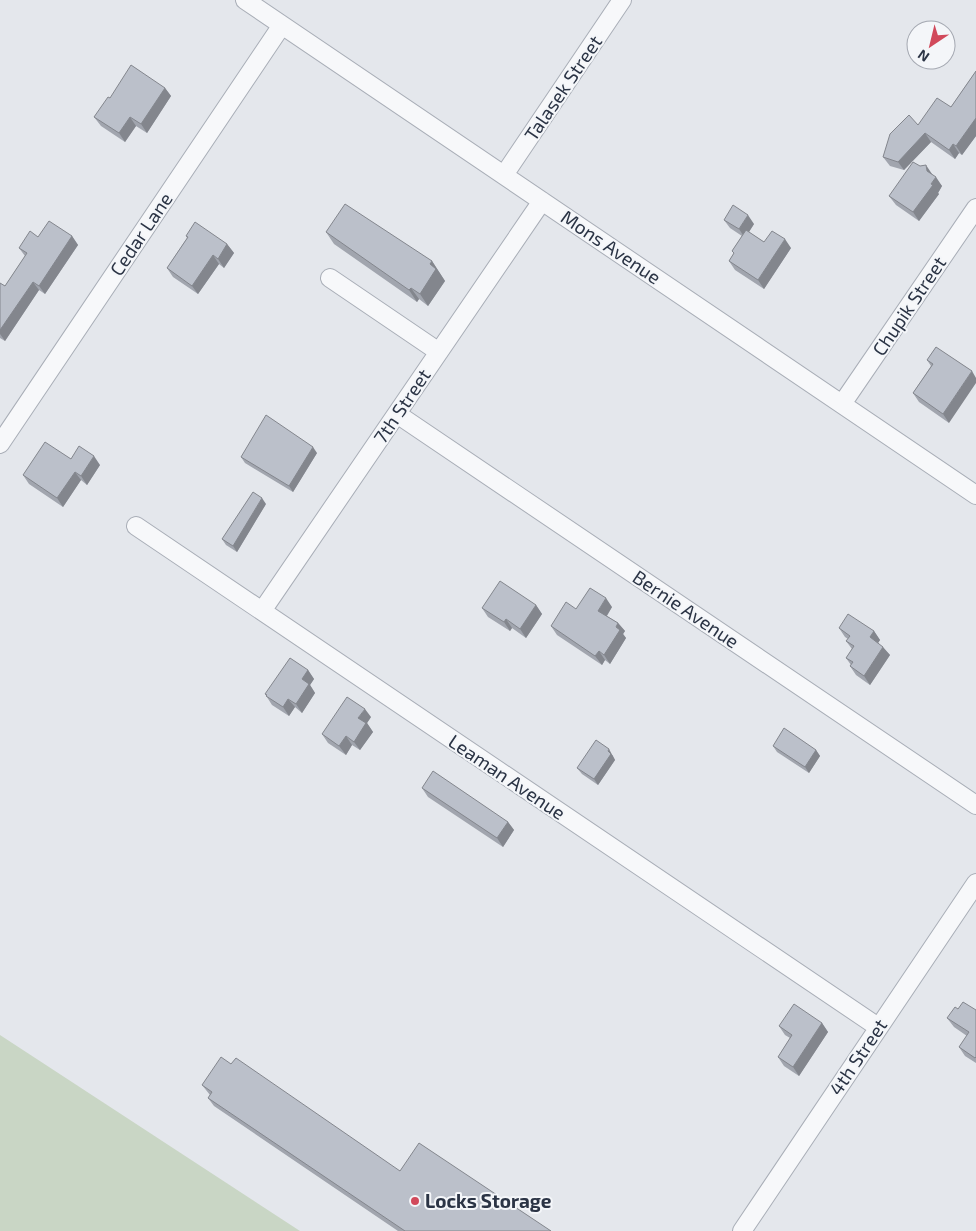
<svg xmlns="http://www.w3.org/2000/svg" width="976" height="1231" viewBox="0 0 976 1231" font-family="'Exo 2',sans-serif">
  <style>
    .green { fill: #c9d6c5 }
    .lines { fill: none; stroke-linecap: round; stroke-linejoin: round }
    .minor-casing { stroke: #a9aeb7; stroke-width: 20 }
    .minor { stroke: #f7f8fa; stroke-width: 18 }
    .wall { fill: #a1a5ae }
    .shaded-wall { fill: #83868d }
    .building { fill: #bbc0ca; stroke: #83868d }
    .poi-dot { fill: #d1495b; stroke: #f4f6f9; stroke-width: 2 }
    .labels { text-anchor: middle; stroke-width: 4; stroke-linejoin: round; paint-order: stroke }
    .street-label { font-size: 19px; fill: #2b3445; stroke: #f4f6f9 }
    .poi-label { font-size: 19px; font-weight: bold; fill: #2b3445; stroke: #f4f6f9; text-anchor: start }
  </style>
  <rect width="100%" height="100%" fill="#e4e7ec"/>
  <path class="green" d="M 0,1035 L 300,1231 L 0,1231 Z"/>
  <g class="lines">
    <defs>
      <path id="minor" d="M 245,0 L 976,495
        M 504,175 L 622,0
        M 330,278 L 439,352
        M 842,404 L 976,208
        M 397,414 L 976,805
        M 0,444 L 282,25
        M 136,526 L 878,1027
        M 262,611 L 542,201
        M 742,1231 L 976,883"/>
    </defs>
    <use href="#minor" class="minor-casing"/>
    <use href="#minor" class="minor"/>
  </g>
  <path class="wall" d="M 976,71 L 976,136 L 962,155 L 959,153 L 955,159 L 931,142 L 904,170 L 890,166 L 883,157 L 918,125 L 951,107 Z
    M 165,88 L 171,96 L 147,133 L 136,126 L 125,142 L 101,126 L 94,117 L 110,98 Z
    M 932,175 L 942,186 L 938,193 L 939,194 L 919,221 L 896,205 L 889,196 Z
    M 724,220 L 754,224 L 749,232 L 764,242 L 791,248 L 764,289 L 735,270 L 729,261 L 734,253 L 732,251 L 742,236 L 730,228 Z
    M 326,232 L 432,261 L 445,281 L 428,306 L 419,299 L 417,302 L 334,244 Z
    M 72,236 L 78,245 L 45,294 L 39,290 L 5,341 L 0,338 L 0,283 L 5,286 L 25,256 L 19,248 L 38,237 Z
    M 186,236 L 227,244 L 234,253 L 224,268 L 219,264 L 198,294 L 173,277 L 167,268 L 187,238 Z
    M 936,347 L 949,423 L 919,402 L 913,393 L 931,366 L 927,360 Z
    M 317,453 L 293,492 L 245,463 L 241,457 Z
    M 71,459 L 100,465 L 87,485 L 81,480 L 63,507 L 29,484 L 23,475 Z
    M 266,504 L 237,552 L 226,545 L 222,539 Z
    M 536,605 L 542,614 L 526,638 L 512,628 L 510,631 L 488,617 L 482,608 Z
    M 612,607 L 607,616 L 618,623 L 625,631 L 623,634 L 626,638 L 610,664 L 605,660 L 602,665 L 557,635 L 551,626 L 576,609 Z
    M 839,628 L 874,631 L 880,640 L 878,643 L 890,655 L 870,685 L 856,675 L 850,666 L 851,665 L 846,658 L 852,649 L 846,641 L 848,639 L 845,637 Z
    M 308,670 L 314,679 L 310,685 L 315,693 L 302,713 L 295,707 L 289,716 L 272,705 L 265,694 Z
    M 371,717 L 367,723 L 373,732 L 360,750 L 352,745 L 346,755 L 328,743 L 322,734 Z
    M 773,746 L 816,750 L 820,756 L 809,773 L 777,752 Z
    M 613,755 L 613,756 L 615,760 L 598,785 L 582,774 L 577,768 Z
    M 422,788 L 508,822 L 514,830 L 503,847 L 428,797 Z
    M 958,1009 L 976,1010 L 976,1063 L 965,1056 L 959,1047 L 967,1036 L 954,1027 L 947,1018 Z
    M 822,1023 L 828,1032 L 799,1076 L 784,1066 L 778,1057 L 790,1038 L 785,1035 L 779,1026 Z
    M 202,1085 L 400,1171 L 551,1231 L 398,1231 L 214,1106 L 208,1098 L 210,1095 Z"/>
  <path class="shaded-wall" d="M 165,88 L 171,96 L 147,133 L 141,124 Z
    M 130,117 L 136,126 L 125,142 L 119,133 Z
    M 976,118 L 976,136 L 962,155 L 956,146 Z
    M 925,133 L 931,142 L 904,170 L 898,162 Z
    M 953,144 L 959,153 L 955,159 L 949,150 Z
    M 926,165 L 932,174 L 933,180 L 927,171 Z
    M 936,177 L 942,186 L 938,193 L 939,194 L 919,221 L 913,212 Z
    M 748,215 L 754,224 L 745,238 L 739,229 Z
    M 72,236 L 78,245 L 45,294 L 39,286 Z
    M 785,239 L 791,248 L 764,289 L 758,280 Z
    M 227,244 L 234,253 L 224,268 L 218,259 Z
    M 213,255 L 219,264 L 198,294 L 192,286 Z
    M 432,261 L 445,281 L 428,306 L 420,294 L 430,264 Z
    M 33,282 L 39,290 L 5,341 L 0,334 L 0,330 Z
    M 411,288 L 419,299 L 417,302 L 409,290 Z
    M 972,371 L 976,378 L 976,383 L 949,423 L 943,414 Z
    M 313,447 L 317,453 L 293,492 L 289,486 Z
    M 94,456 L 100,465 L 87,485 L 81,476 Z
    M 75,472 L 81,480 L 63,507 L 57,498 Z
    M 262,498 L 266,504 L 237,552 L 233,546 Z
    M 606,598 L 612,607 L 604,620 L 598,611 Z
    M 536,605 L 542,614 L 526,638 L 520,629 Z
    M 506,619 L 512,628 L 510,631 L 504,622 Z
    M 618,623 L 625,631 L 623,634 L 626,638 L 610,664 L 604,655 Z
    M 874,631 L 880,640 L 876,646 L 870,637 Z
    M 883,647 L 890,655 L 870,685 L 864,676 Z
    M 599,651 L 605,660 L 602,665 L 595,656 Z
    M 308,670 L 314,679 L 310,685 L 315,693 L 302,713 L 296,704 L 302,679 Z
    M 288,699 L 295,707 L 289,716 L 283,707 Z
    M 365,709 L 371,717 L 367,723 L 373,732 L 360,750 L 354,742 L 358,718 Z
    M 346,736 L 352,745 L 346,755 L 339,746 Z
    M 609,749 L 615,760 L 598,785 L 594,779 Z
    M 816,750 L 820,756 L 809,773 L 805,767 Z
    M 508,822 L 514,830 L 503,847 L 497,838 Z
    M 822,1023 L 828,1032 L 799,1076 L 793,1067 Z"/>
  <path class="building" d="M 131,65 L 165,88 L 141,124 L 130,117 L 119,133 L 94,117 L 108,97 L 110,98 Z
    M 976,71 L 976,118 L 956,146 L 953,144 L 949,150 L 925,133 L 898,162 L 883,157 L 890,134 L 909,115 L 918,125 L 937,98 L 951,107 Z
    M 913,162 L 920,166 L 926,165 L 927,171 L 936,177 L 931,184 L 933,185 L 913,212 L 889,196 Z
    M 345,204 L 432,261 L 430,264 L 436,269 L 420,294 L 411,288 L 409,290 L 326,232 Z
    M 733,205 L 748,215 L 739,229 L 724,220 Z
    M 49,221 L 72,236 L 39,286 L 33,282 L 0,330 L 0,283 L 5,286 L 27,253 L 19,248 L 30,231 L 38,237 Z
    M 195,222 L 227,244 L 218,259 L 213,255 L 192,286 L 167,268 L 188,237 L 186,236 Z
    M 746,230 L 764,242 L 772,231 L 785,239 L 758,280 L 729,261 L 734,253 L 732,251 Z
    M 936,347 L 972,371 L 943,414 L 913,393 L 933,364 L 927,360 Z
    M 266,415 L 313,447 L 289,486 L 241,457 Z
    M 45,442 L 71,459 L 79,446 L 94,456 L 81,476 L 75,472 L 57,498 L 23,475 Z
    M 253,492 L 262,498 L 233,546 L 222,539 Z
    M 500,581 L 536,605 L 520,629 L 506,619 L 504,622 L 482,608 Z
    M 590,588 L 606,598 L 598,611 L 618,623 L 616,627 L 620,630 L 604,655 L 599,651 L 595,656 L 551,626 L 566,602 L 576,609 Z
    M 848,614 L 874,631 L 870,637 L 883,647 L 864,676 L 850,666 L 853,662 L 846,658 L 854,646 L 846,641 L 850,636 L 839,628 Z
    M 290,658 L 308,670 L 302,679 L 309,684 L 296,704 L 288,699 L 283,707 L 266,696 L 267,695 L 265,694 Z
    M 347,697 L 365,709 L 358,718 L 366,723 L 354,742 L 346,736 L 339,746 L 322,734 Z
    M 784,728 L 816,750 L 805,767 L 773,746 Z
    M 596,740 L 609,749 L 608,751 L 611,754 L 594,779 L 577,768 Z
    M 433,771 L 508,822 L 497,838 L 422,788 Z
    M 963,1002 L 976,1010 L 976,1057 L 975,1058 L 959,1047 L 969,1032 L 947,1018 L 955,1007 L 958,1009 Z
    M 794,1004 L 822,1023 L 793,1067 L 778,1057 L 792,1035 L 779,1026 Z
    M 221,1057 L 231,1064 L 236,1058 L 400,1171 L 419,1143 L 551,1231 L 405,1231 L 208,1098 L 212,1092 L 202,1085 Z"/>
  <circle class="poi-dot" cx="415" cy="1201" r="5"/>
  <g class="labels">
    <g class="street-label">
      <text transform="translate(563 88) rotate(-56)" y="7">Talasek Street</text>
      <text transform="translate(141 234) rotate(-56)" y="7">Cedar Lane</text>
      <text transform="translate(611 247) rotate(34)" y="7">Mons Avenue</text>
      <text transform="translate(909 306) rotate(-56)" y="7">Chupik Street</text>
      <text transform="translate(402 406) rotate(-56)" y="7">7th Street</text>
      <text transform="translate(686 609) rotate(34)" y="7">Bernie Avenue</text>
      <text transform="translate(507 777) rotate(34)" y="7">Leaman Avenue</text>
      <text transform="translate(858 1057) rotate(-56)" y="7">4th Street</text>
    </g>
    <g class="poi-label">
      <text x="425" y="1208">Locks Storage</text>
    </g>
  </g>
  <g transform="translate(931 45) rotate(215)"><circle r="24" fill="#f4f6f9" stroke="#a4a8b1"/>
  <path d="M0-4L9 19L0 12L-9 19Z" fill="#d1495b"/>
  <text y="-8" font-size="14" font-weight="bold" text-anchor="middle" fill="#2b3445">N</text>
  </g>
</svg>
